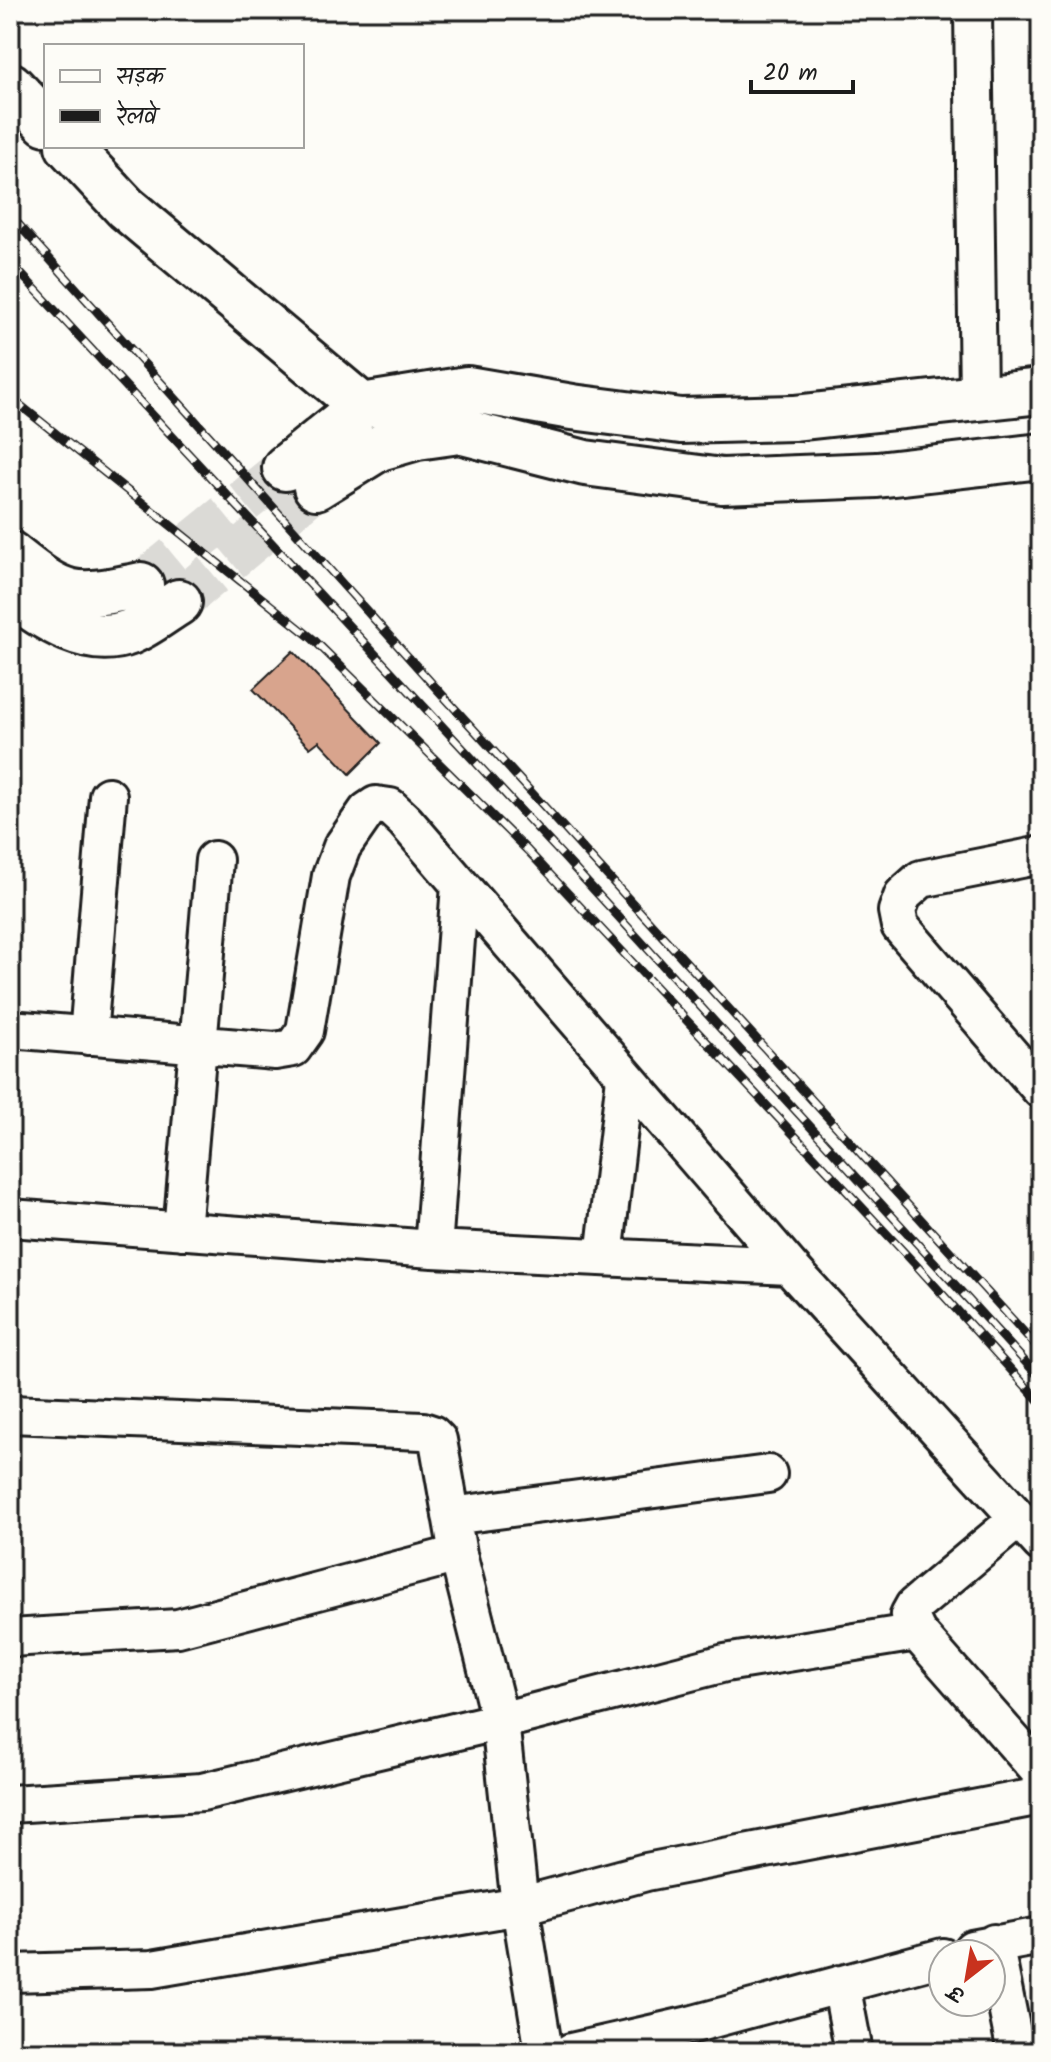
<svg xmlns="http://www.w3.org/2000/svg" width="1051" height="2062" viewBox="0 0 1051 2062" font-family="Kalam,'Playpen Sans Deva',sans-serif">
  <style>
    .building { fill: #d8a48d; stroke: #1c1c1c; stroke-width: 2 }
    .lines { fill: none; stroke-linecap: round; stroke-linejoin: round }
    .tertiary-tunnel { stroke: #dbdad6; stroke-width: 44; stroke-dasharray: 44 22; stroke-linecap: butt }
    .minor-casing { stroke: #1c1c1c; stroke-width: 42 }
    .tertiary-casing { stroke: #1c1c1c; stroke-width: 50 }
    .minor { stroke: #fdfcf7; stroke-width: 36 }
    .tertiary { stroke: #fdfcf7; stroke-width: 44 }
    .rail-casing { stroke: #1c1c1c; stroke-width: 9 }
    .rail { stroke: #fdfcf7; stroke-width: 6; stroke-dasharray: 18; stroke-linecap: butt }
  </style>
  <rect width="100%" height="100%" fill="#fdfcf7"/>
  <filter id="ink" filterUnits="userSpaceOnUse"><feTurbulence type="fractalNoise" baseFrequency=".0125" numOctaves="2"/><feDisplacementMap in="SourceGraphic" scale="16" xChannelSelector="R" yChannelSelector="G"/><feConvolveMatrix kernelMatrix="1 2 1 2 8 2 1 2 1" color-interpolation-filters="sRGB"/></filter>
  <g filter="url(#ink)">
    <path class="building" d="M 293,651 L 381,743 L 350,774 L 319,741 L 310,748 L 253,689 Z"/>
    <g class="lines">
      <path class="tertiary-tunnel" d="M 141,585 L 285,468
        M 179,602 L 316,487"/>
      <defs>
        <path id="minor" d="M 973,10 L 978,398
          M 1041,855 L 921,879 L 903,895 L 897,911 L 900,926 L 1041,1090
          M 10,1029 L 275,1051 L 293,1048 L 305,1031 L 331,876 L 342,847 L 367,811 L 376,805 L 390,807 L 405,821 L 789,1266 L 1041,1543
          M 88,1036 L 108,796
          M 10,1218 L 433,1249 L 789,1266
          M 182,1231 L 214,860
          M 433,1249 L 460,885
          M 604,1257 L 625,1077
          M 10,1414 L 423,1431 L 432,1434 L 438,1440 L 458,1554 L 500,1721 L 520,1906 L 544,2052
          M 451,1516 L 768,1474
          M 1018,1519 L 914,1606 L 909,1615 L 917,1632 L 1041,1773
          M 10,1638 L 178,1628 L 458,1554
          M 10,1804 L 202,1792 L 500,1721 L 725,1663 L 917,1632
          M 994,1943 L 1016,2052
          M 972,1949 L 1041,1936
          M 10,1973 L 152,1969 L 520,1906 L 646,1872 L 1041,1796
          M 841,1984 L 854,2052
          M 571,2052 L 690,2025 L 943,1957"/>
        <path id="tertiary" d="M 10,85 L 46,123
          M 68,146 L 126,208 L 362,406
          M 285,468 L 362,406 L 467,389 L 572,407 L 681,421 L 794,418 L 1041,391
          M 316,487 L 379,448 L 417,437 L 459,431 L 585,463 L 722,481 L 877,475 L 1041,456
          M 10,554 C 66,599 72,599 141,585
          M 10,593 C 44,617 87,649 130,632 C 147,625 163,612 179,602"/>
      </defs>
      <use href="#minor" class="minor-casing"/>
      <use href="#tertiary" class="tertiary-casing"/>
      <use href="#minor" class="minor"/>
      <use href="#tertiary" class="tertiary"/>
      <defs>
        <path id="rail" d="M 10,215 L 437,689 L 1041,1351
          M 10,262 L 562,855 L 1041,1379
          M 10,397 L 313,639 L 528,851 L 916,1265 L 1041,1403"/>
      </defs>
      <use href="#rail" class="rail-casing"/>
      <use href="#rail" class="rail"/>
    </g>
  </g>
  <rect width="1051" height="2062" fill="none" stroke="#fdfcf7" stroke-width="40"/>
  <rect x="20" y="20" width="1011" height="2022" fill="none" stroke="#1c1c1c" stroke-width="3" filter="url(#ink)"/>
  <rect x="44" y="44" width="260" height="104" fill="#fdfcf7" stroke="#a3a29f" stroke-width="2"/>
  <rect x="60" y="70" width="40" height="12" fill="#fdfcf7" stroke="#a3a29f" stroke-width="2"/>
  <text x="116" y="84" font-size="24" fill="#1c1c1c">सड़क</text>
  <rect x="60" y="110" width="40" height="12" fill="#1c1c1c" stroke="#a3a29f" stroke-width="2"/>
  <text x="116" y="124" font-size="24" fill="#1c1c1c">रेलवे</text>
  <g transform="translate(967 1978) rotate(211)"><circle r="38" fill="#fdfcf7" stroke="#a3a29f" stroke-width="2"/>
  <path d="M0-6L14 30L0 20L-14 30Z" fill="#c8321e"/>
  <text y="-12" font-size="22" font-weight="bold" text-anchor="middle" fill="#1c1c1c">उ</text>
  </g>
  <path d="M751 80v12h102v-12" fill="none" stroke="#1c1c1c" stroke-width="4"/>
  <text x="763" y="80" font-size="24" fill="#1c1c1c" stroke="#fdfcf7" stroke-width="6" paint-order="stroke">20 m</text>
</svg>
